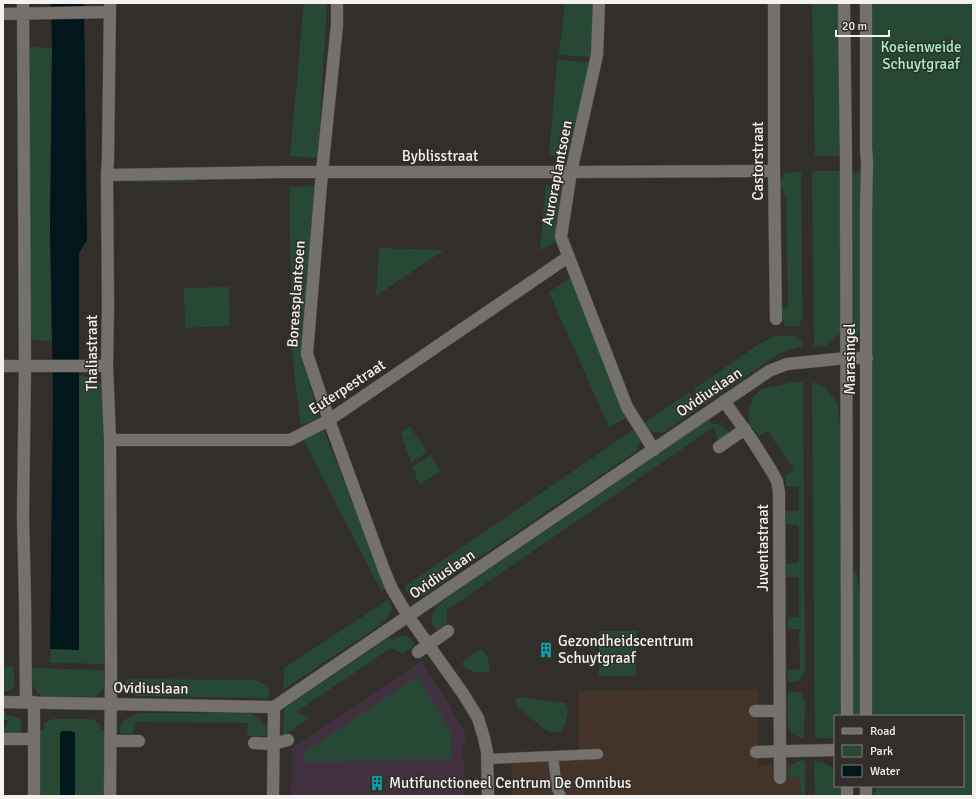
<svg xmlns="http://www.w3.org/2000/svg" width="976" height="799" viewBox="0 0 976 799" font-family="Signika,sans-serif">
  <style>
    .commercial { fill: #443328 }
    .education { fill: #41313e }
    .green { fill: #264834 }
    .water { fill: #02171c }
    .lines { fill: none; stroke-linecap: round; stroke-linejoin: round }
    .pedestrian-casing { stroke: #4e4c49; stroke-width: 11 }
    .minor-casing { stroke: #4e4c49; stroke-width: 13 }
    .tertiary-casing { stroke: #4e4c49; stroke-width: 13 }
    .pedestrian { stroke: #74706c; stroke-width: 10 }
    .minor { stroke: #74706c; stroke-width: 12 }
    .tertiary { stroke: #74706c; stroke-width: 12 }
    .labels { text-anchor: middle; stroke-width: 3; stroke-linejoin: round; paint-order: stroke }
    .park-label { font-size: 15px; fill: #a1f3c2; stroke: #322f2b }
    .street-label { font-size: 15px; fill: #f4f2f0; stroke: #322f2b }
    .poi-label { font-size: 15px; fill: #f4f2f0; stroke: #322f2b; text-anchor: start }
  </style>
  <rect width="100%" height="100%" fill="#322f2b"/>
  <path class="commercial" d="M 758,689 L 759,765 L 804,764 L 804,796 L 512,796 L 511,760 L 579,756 L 578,691 Z"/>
  <path class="education" d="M 421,661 L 440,689 L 466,735 L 466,742 L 462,747 L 464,767 L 464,796 L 291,796 L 292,748 Z"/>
  <path class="green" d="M 304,3 L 327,3 L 318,158 L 290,156 Z
    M 565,3 L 593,3 L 593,52 L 591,57 L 559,55 Z
    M 812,3 L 839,3 L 839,156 L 815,156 Z
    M 868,3 L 973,3 L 973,796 L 874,796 L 877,786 L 963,786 L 963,716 L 873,716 L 872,708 L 871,649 Z
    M 29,47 L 52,48 L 50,227 L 52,341 L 31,340 Z
    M 557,60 L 591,62 L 571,156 L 549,156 Z
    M 812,171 L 842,171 L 841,332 C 831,342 829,348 814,346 Z
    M 801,172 L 802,294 L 803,317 L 799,326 L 784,326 L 781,309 L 788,307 L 786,199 L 780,183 L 784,173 Z
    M 851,173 L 860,173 L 861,267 L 859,330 L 853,349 Z
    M 132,179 L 194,179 L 194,182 L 132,182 Z
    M 546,185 L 564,186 L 556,242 L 540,250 Z
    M 315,186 L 302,356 L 319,418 L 301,425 L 294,373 L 292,342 L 289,187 Z
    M 379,248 L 444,250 L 376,296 Z
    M 572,277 L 577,293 L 626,418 L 609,427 L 549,292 Z
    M 229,287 L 230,326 L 185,328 L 184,288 Z
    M 774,336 L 797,336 L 801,339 L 802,346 L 791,349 L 780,353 L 705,404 L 694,389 L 759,344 Z
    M 79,376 C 90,376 101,377 103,391 L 104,664 L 50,663 L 51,649 L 79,650 Z
    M 794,382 L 803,382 L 805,672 C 800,681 798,682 788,681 L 787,670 L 800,669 L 799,629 L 788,629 L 788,617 L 799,617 L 799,577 L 786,577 L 786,564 L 799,563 L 799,525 L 786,524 L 786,511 L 799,511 L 799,486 L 786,487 L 785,476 L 794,470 L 768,431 L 759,436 L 750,424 L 748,414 L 753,397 L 762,389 Z
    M 812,382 L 825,387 L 837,403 L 841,430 L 840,598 L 842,716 L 835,716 L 835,735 L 833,738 L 815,738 Z
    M 689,392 L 700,407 L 663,433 L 652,432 L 643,424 Z
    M 708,420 L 712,424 C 720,424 724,426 729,433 L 718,441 L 714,427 L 447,610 L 447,623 L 437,631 C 430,623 430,618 436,610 L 434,607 Z
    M 410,426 L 427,452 L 411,463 L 401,433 Z
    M 323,428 L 386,588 L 381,591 L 303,439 Z
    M 636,428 C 641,439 642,442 635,452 L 456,573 L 425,595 L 418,596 L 411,595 L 406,591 L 405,586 Z
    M 430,455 L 441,471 L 419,485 L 413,467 Z
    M 852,572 L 856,572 L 861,599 L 862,716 L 853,716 Z
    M 388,600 L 390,602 L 392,608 L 389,616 L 380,625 L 283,690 L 284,668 Z
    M 599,631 L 637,631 L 636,676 L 599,676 Z
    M 401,635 L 408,636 L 415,645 L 403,654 L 391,648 L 296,712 L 309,718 L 283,736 L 284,711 L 285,708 L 390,637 L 393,640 Z
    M 482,650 C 488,655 489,662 490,670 C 483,676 469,671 462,665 L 463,662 C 468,657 474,652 482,650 Z
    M 3,667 L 13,667 C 14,679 19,690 3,692 Z
    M 32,668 L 104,670 L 104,687 L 96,696 L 92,697 L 43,696 C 30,689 33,681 32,668 Z
    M 418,676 L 451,733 L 451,759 L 304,762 L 305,752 Z
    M 125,679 L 255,680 L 267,686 L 270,693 L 268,698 L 136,696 L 126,689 Z
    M 788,692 L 794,692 L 801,693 L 805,700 L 804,738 C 799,737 793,736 790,731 C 786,724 788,702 788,692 Z
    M 520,697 L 565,703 C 569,708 568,711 567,716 C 565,727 561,737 547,731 L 517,707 L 515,703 L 516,699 Z
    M 3,711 L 6,711 L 6,715 C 21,716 23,719 21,733 L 3,733 L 3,731 L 9,720 L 3,720 Z
    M 139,713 L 249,713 C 260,718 268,723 267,736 L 247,736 L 248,723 L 136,722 L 133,734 L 120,733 L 121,723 L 129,717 Z
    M 53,719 L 90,719 L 94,720 L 99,724 L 100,723 L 102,730 L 105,730 L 106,796 L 75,796 L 75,733 L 71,731 L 63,731 L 60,734 L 60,796 L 40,796 L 39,730 L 44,730 L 44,722 L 45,723 L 48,721 Z
    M 802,760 L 805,762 L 805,796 L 801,796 L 800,777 L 788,777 C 788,768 793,762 802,760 Z
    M 814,761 C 821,762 832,764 835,772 C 836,776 835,782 835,786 L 841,786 L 842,796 L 815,796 Z"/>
  <path class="water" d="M 51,3 L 84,3 L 87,240 L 79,253 L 79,650 L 50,649 L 53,397 L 50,227 L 52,48 Z
    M 62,731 L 71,731 L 75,733 L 75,796 L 60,796 L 60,734 Z"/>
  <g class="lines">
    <defs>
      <path id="pedestrian" d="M 553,756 L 557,789 L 561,796
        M 488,759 L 598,754"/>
      <path id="minor" d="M 23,3 L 25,366 L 23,516 L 25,600 L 26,702
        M 110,3 L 108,157 L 107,175 L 108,305 L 107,366 L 110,440 L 111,673 L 110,796
        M 337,3 L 337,25 L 322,172 L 307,354 L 329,420 L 384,570 L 392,589 L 408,616 L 464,695 L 478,718 L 484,738 L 487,752 L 488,796
        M 599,3 L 597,55 L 571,172 L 561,237 L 627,407 L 654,450
        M 774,3 L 774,171 L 776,319
        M 3,14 L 110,12
        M 107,175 L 283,172 L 571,172 L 774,171
        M 3,366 L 107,366
        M 724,401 L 752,440 L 771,470 L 777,481 L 779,492 L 780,778
        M 110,440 L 290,440 L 329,420 L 568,257
        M 719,447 L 745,429
        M 418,652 L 448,631
        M 3,702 L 274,707 L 769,371 L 787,364 L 847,358 L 867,358
        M 34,702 L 34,796
        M 755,711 L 780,711
        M 3,739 L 34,739
        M 110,741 L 139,741
        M 254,743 L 274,744 L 288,740
        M 756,752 L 835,750
        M 273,796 L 274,707"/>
      <path id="tertiary" d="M 844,3 L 846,162 L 847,716
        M 866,3 L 866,147 L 867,162 L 866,212 L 866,716
        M 847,786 L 847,796
        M 866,796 L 866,786"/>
    </defs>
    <use href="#pedestrian" class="pedestrian-casing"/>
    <use href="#minor" class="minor-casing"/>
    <use href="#tertiary" class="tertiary-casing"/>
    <use href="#pedestrian" class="pedestrian"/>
    <use href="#minor" class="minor"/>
    <use href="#tertiary" class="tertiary"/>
  </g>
  <defs>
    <symbol id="building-bare" viewBox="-9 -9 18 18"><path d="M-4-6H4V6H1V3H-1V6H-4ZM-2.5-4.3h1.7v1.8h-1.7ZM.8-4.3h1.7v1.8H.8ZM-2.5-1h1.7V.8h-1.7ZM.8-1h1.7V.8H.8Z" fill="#0f9aa8" stroke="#322f2b" stroke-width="2.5" paint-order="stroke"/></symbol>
  </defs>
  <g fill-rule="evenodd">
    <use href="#building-bare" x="535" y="639" width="22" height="22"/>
    <use href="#building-bare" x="366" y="772" width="22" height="22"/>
  </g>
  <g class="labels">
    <g class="park-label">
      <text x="921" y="52">Koeienweide<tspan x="921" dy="17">Schuytgraaf</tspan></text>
    </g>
    <g class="street-label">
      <text x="440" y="161">Byblisstraat</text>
      <text transform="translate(758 161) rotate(-90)" y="5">Castorstraat</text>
      <text transform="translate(557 173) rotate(-79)" y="5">Auroraplantsoen</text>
      <text transform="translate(296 294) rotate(-86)" y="5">Boreasplantsoen</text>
      <text transform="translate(92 353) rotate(-90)" y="5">Thaliastraat</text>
      <text transform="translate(850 359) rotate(-90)" y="5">Marasingel</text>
      <text transform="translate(347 387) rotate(-33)" y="5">Euterpestraat</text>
      <text transform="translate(709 392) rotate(-34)" y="5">Ovidiuslaan</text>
      <text transform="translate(763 548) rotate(-90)" y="5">Juventastraat</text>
      <text transform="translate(442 574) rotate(-34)" y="5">Ovidiuslaan</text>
      <text transform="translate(151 688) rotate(1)" y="5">Ovidiuslaan</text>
    </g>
    <g class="poi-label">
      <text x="558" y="646">Gezondheidscentrum<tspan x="558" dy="17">Schuytgraaf</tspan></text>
      <text x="389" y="788">Mutifunctioneel Centrum De Omnibus</text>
    </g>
  </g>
  <rect width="976" height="799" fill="none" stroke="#f4f2f0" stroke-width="8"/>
  <rect x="834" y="715" width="130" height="72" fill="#322f2b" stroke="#807d7a"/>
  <rect x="842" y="728" width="20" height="6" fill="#74706c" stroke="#807d7a"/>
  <text x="870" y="735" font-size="12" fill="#f4f2f0">Road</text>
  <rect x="842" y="745" width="20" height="12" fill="#264834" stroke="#807d7a"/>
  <text x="870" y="755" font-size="12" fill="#f4f2f0">Park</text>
  <rect x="842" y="765" width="20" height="12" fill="#02171c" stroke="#807d7a"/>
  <text x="870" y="775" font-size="12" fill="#f4f2f0">Water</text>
  <path d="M836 30v6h53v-6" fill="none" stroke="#f4f2f0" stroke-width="2"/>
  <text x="842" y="30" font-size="12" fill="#f4f2f0" stroke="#322f2b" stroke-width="3" paint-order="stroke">20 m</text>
</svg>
